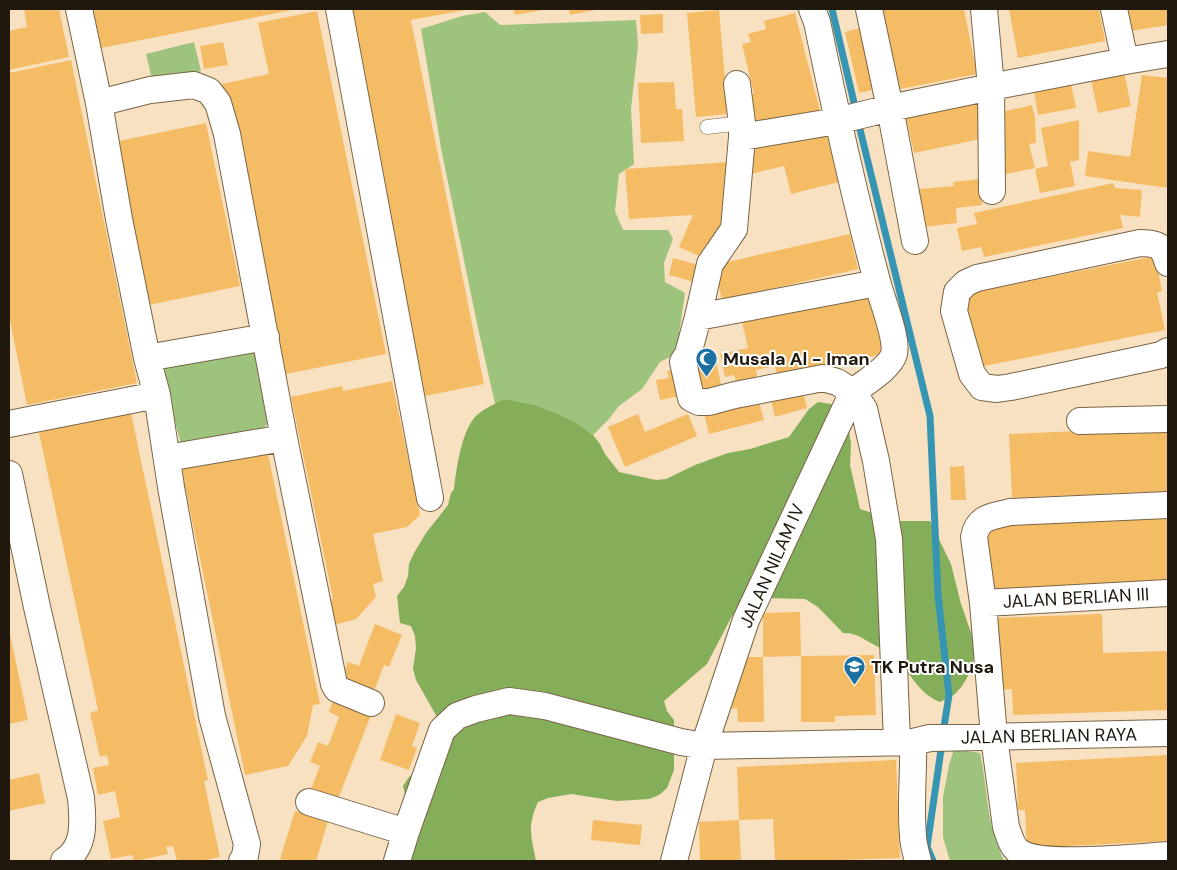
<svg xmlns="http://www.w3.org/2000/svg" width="1177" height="870" viewBox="0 0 1177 870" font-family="'DM Sans',sans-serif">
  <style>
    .green { fill: #9ec37c }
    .forest { fill: #84ae5a }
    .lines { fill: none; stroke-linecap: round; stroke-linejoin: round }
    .stream { stroke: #3795b4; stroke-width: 7 }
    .building { fill: #f5bc66 }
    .lane-casing { stroke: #786447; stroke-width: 15 }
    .street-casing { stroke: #786447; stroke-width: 28 }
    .lane { stroke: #fff; stroke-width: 14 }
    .street { stroke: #fff; stroke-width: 26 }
    .labels { text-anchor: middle; stroke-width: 4; stroke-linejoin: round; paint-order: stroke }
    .poi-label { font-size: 18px; font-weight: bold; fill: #21180d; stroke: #fff; text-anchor: start }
    .street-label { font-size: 18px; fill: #21180d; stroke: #fff }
  </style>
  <rect width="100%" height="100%" fill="#f8e1c1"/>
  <path class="green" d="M 485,12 L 500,25 L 636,20 L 638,46 L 631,109 L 634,164 L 619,174 L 615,211 L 623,230 L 668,230 L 673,239 L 664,263 L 665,282 L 685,293 L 676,354 L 660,362 L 642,389 L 619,406 L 609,419 L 593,435 L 575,422 L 556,413 L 535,405 L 505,399 L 495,404 L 478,328 L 441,148 L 421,29 L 462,16 Z
    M 194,42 L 201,71 L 153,83 L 146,54 Z
    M 252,349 L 256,358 L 270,422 L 262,429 L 181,444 L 171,407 L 162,364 Z
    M 954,749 L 980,753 C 985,775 986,797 990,819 C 993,833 998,846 1003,859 L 1005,861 L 951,861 L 949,858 L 943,837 L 943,797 L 949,765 Z"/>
  <path class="forest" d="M 505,399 L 535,405 L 556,413 L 575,422 L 593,435 L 600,444 L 605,454 L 619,472 L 656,480 L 666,479 L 695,465 L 728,453 L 750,449 L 789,437 L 809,409 L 818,402 L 838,405 L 848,424 L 851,444 L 850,465 L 860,509 L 897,521 L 930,521 L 951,564 L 961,604 L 975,644 L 975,655 L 968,676 L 962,686 L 955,694 L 940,702 C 918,693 912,675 896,658 C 888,651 878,647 869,642 C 859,636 854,633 843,633 L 818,607 L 805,599 L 764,598 L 732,616 L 707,664 L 664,701 L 667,711 L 674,720 L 674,770 L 667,788 L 659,795 L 649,799 L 617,801 L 571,794 L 548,798 L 538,802 C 527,827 531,835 536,861 L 408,861 L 416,841 L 403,786 L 409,777 L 417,770 L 437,717 L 416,680 L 413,669 L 416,648 L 415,636 L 411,626 L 400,623 L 397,596 L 404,587 L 408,576 L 409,564 L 414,553 L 426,533 L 448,505 L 451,493 L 454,489 C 456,470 462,428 477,415 C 485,408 496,403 505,399 Z"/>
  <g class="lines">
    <path class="stream" d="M 832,9 L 856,111
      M 858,121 L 930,416 L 938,595 L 949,695 L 943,733
      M 933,861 L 927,847 L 942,743"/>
  </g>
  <path class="building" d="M 24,9 L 59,9 L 69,57 L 9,70 L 9,31 L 27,27 Z
    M 93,9 L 292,9 L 292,10 L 101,48 Z
    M 348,9 L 464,9 L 465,10 L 411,20 L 484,384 L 425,396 Z
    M 513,9 L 542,9 L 543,10 L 515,15 Z
    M 569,9 L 595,9 L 595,10 L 570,15 Z
    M 878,9 L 964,9 L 977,74 L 895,90 Z
    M 1009,9 L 1099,9 L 1105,41 L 1018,58 Z
    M 1121,9 L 1168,9 L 1168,25 L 1125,32 Z
    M 719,10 L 728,114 L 696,117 L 687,13 Z
    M 317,11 L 386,354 L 281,375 L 222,84 L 269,74 L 258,23 Z
    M 795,13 L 820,111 L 756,127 L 748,95 L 754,94 L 742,44 L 751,42 L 748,34 L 766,29 L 764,21 Z
    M 663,14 L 663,33 L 641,34 L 640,15 Z
    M 864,27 L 877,89 L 859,93 L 845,32 Z
    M 223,42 L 228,65 L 204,69 L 200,46 Z
    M 71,60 L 137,383 L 27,405 L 9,315 L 9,73 Z
    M 1124,72 L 1131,106 L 1098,113 L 1091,80 Z
    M 1142,75 L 1168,78 L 1168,188 L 1085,176 L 1088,151 L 1130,157 Z
    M 674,82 L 676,109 L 682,109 L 684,141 L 641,143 L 638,83 Z
    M 1071,84 L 1076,108 L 1038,115 L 1034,92 Z
    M 977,102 L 985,138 L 914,153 L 906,118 Z
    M 1032,105 L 1035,118 L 1036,143 L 1029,144 L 1035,168 L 1001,175 L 997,113 Z
    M 1079,120 L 1079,160 L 1070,162 L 1075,186 L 1040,193 L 1035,169 L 1048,166 L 1041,128 Z
    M 206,123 L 240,286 L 149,305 L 114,142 Z
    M 825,128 L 839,182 L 791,194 L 784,166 L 751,174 L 745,148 Z
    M 730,162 L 733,212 L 706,259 L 679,247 L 693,215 L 629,219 L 625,169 Z
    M 979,179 L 982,205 L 956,208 L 957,223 L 924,227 L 919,189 L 954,186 L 953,182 Z
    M 1113,183 L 1115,188 L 1142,190 L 1140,217 L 1120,215 L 1123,228 L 984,257 L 981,247 L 962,251 L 957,228 L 977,224 L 974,213 Z
    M 850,234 L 858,269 L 722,300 L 714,265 Z
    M 1155,256 L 1162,291 L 1157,292 L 1165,330 L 974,368 L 960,295 Z
    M 673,258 L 699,265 L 694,282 L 669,275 Z
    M 868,289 L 883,354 L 777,377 L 775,366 L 756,370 L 758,381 L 737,385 L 734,375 L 725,377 L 720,354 L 748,348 L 741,317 Z
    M 716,361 L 722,389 L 698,394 L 692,367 Z
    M 680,368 L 685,395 L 660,400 L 656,380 L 669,378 L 667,371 Z
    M 392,381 L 420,515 L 407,527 L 373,534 L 383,581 L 373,584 L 376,597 L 356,619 L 330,626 L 325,601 L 333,599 L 291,397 L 342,386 L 343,391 Z
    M 802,389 L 807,408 L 775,417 L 771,400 Z
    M 757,395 L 764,420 L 709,434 L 703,410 Z
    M 130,408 L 208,780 L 204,781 L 220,857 L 201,861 L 177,861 L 173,846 L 166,847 L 168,854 L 136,861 L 134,861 L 132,855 L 111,859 L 103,821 L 120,817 L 115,791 L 98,795 L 93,768 L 109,765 L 107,755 L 100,757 L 90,713 L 98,710 L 38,428 Z
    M 638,414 L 645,432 L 688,414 L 697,436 L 625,467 L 608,427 Z
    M 1168,427 L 1168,491 L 1012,498 L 1009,434 Z
    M 266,444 L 320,704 L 313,705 L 307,736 L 288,766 L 245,775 L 180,462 Z
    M 964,466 L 966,500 L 951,500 L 950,467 Z
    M 1168,517 L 1168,581 L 987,590 L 984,525 Z
    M 800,612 L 801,656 L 763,657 L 763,613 Z
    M 1102,614 L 1103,653 L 1168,651 L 1168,710 L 1013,715 L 1012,689 L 995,690 L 992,618 Z
    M 375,624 L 402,635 L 389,667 L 384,665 L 374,691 L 342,678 L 348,662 L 359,666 Z
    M 9,629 L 28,720 L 9,724 Z
    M 874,655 L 876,715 L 835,716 L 835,722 L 801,722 L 801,656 Z
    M 737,657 L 763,657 L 764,722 L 738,722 L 737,708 L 730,709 Z
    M 335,695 L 373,710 L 338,799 L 311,789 L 320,766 L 310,762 L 318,742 L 328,746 L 339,717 L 329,712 Z
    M 396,714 L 420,723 L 412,746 L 417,748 L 409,770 L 380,760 Z
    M 1168,755 L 1168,841 L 1027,848 L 1025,810 L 1018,810 L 1016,763 Z
    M 896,760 L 900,858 L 812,861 L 775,861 L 773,819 L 739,820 L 737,767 Z
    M 39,773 L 45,803 L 9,811 L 9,780 Z
    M 295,811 L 328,821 L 316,861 L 287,861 L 280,859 Z
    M 593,820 L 642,825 L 640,845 L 591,840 Z
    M 739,820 L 741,861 L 700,861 L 699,822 Z"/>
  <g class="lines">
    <defs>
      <path id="lane" d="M 707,127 L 742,123"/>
      <path id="street" d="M 79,9 L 99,103 L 119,219 L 147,358 L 157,395 L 171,487 L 212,716 L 247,844 L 245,856 L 242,861
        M 339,9 L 430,498
        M 869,9 L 890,108 L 915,241
        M 984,9 L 991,87 L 992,191
        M 1114,9 L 1125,61
        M 737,84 L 742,123 L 742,137 L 734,229 L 710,264 L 698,317 L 688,354 L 683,362 L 691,398 L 699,402 L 709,402 L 735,395 L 823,378 L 837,382 L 853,392 L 864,409 L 876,461 L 889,539 L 897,742
        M 99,103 L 150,90 L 194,85 L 209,91 L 218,103 L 227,134 L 284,438 L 334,684 L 337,689 L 371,703
        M 742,137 L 837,121 L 890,108 L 991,87 L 1125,61 L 1168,54
        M 1168,263 C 1162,244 1158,244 1140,243 L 977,278 L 966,283 L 957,292 L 954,311 L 972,374 L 982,387 L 997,389 L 1011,387 L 1143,359 L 1161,355 L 1168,351
        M 698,317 L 877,283
        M 147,358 L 266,337
        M 1080,421 L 1168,419
        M 9,424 L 157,395
        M 167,458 L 284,438
        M 9,474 L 37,607 L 81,798 C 83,821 86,847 64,861
        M 1168,505 L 1010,512 C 992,517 978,516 974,537 L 983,603 L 994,737 L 1006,827 C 1009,835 1011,845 1018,851 C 1039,868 1138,857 1168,855
        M 983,603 L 1168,593
        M 913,742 C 914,773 910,804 913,835 C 913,844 916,853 918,861
        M 309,802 L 406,832
        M 397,861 L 406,832 L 442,730 L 457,716 L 476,709 L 509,701 L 545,706 L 681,742 L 704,746 L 913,742 L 930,738 L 1168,733
        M 674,861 L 704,746 L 746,620 L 853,392 C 864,383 890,368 894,354 C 898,338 881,298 877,281 C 854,195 835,109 817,22 L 812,9"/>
    </defs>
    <use href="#lane" class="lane-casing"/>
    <use href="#street" class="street-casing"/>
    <use href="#lane" class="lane"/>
    <use href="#street" class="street"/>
  </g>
  <defs>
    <symbol id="mosque-pin" viewBox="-11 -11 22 30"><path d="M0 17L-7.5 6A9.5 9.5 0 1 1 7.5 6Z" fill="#1d71a2" stroke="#fff"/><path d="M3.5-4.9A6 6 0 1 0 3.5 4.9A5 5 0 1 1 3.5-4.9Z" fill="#fff"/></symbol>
    <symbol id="school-pin" viewBox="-11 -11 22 30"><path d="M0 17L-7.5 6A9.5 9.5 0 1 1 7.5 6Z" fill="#1d71a2" stroke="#fff"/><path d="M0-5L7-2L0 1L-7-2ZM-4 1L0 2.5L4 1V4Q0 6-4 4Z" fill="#fff"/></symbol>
  </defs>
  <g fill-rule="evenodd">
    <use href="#mosque-pin" x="694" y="346" width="25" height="34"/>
    <use href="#school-pin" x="842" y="654" width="25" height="34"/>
  </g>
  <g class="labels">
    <g class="poi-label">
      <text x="723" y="365">Musala Al - Iman</text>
      <text x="871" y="673">TK Putra Nusa</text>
    </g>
    <g class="street-label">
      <text transform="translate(772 566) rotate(-66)" y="6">JALAN NILAM IV</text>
      <text transform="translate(1076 598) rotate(-3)" y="6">JALAN BERLIAN III</text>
      <text transform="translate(1049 736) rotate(-1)" y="6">JALAN BERLIAN RAYA</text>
    </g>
  </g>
  <rect width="1177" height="870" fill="none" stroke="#21180d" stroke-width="20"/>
</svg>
